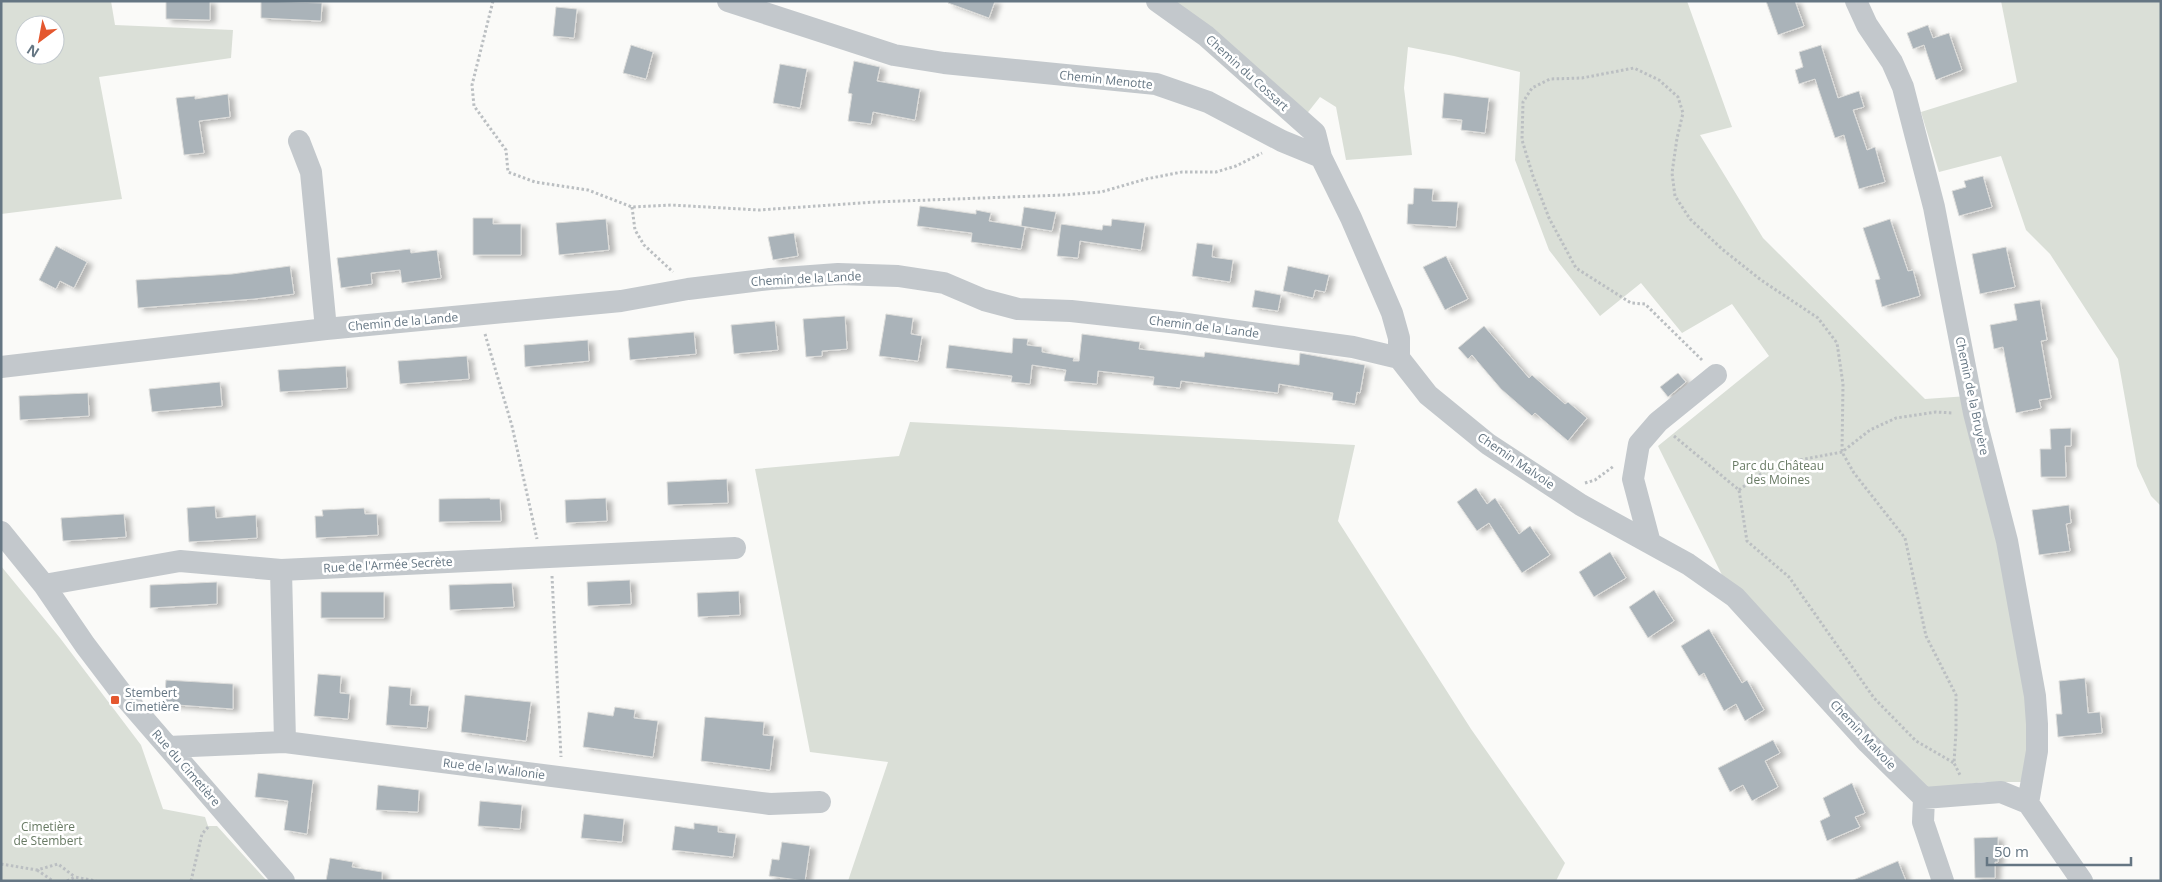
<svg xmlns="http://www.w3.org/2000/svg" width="2162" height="882" viewBox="0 0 2162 882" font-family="'Open Sans',sans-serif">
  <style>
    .green { fill: #dadfd7; fill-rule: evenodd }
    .building { fill: #aab3b9; stroke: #dcdcda; filter: url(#shadow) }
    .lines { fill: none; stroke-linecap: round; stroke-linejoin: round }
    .path { stroke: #bbbfc2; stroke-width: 3; stroke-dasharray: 2.5 2.5; stroke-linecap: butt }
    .street { stroke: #c3c8cc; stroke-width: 22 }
    .poi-dot { fill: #e4572e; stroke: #fff; stroke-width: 2 }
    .labels { text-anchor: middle; stroke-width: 5; stroke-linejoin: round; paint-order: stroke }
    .street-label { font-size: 12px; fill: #657683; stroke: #fff }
    .park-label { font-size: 12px; fill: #687a64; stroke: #fff }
    .poi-label { font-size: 12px; fill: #657683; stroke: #fff; text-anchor: start }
  </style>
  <defs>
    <filter id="shadow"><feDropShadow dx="5.5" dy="3" stdDeviation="2.5" flood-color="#0004"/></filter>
  </defs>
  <rect width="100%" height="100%" fill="#fafaf8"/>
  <path class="green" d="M 1,1 L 111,1 L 115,25 L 233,30 L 231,58 L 99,77 L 122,199 L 1,214 ZM 25,25 L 55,25 L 55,55 L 25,55 Z
    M 1167,1 L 1687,1 L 1732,127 L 1700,135 L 1763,238 L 1925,399 L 1968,396 L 2030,697 L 2024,782 L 1984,782 L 1925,790 L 1723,577 L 1658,446 L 1769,356 L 1732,304 L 1682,333 L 1641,283 L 1600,316 L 1549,250 L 1515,160 L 1520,72 L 1454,56 L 1408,47 L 1404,88 L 1412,155 L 1346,160 L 1336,107 L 1320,97 L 1305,116 Z
    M 2001,1 L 2161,1 L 2161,506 L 2151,496 L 2137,466 L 2118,359 L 2050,254 L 2026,230 L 2001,156 L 1939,172 L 1921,112 L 2017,82 Z
    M 910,422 L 1355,445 L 1338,521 L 1471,729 L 1565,863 L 1556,881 L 848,881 L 888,762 L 810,752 L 755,469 L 899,456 Z
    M 1,566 L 60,638 L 141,745 L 163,809 L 205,817 L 208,826 L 217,826 L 267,881 L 1,881 Z"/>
  <path class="building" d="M 166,1 L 210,1 L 210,20 L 166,19 Z
    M 261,1 L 322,3 L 321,21 L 261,18 Z
    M 949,1 L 995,1 L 989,18 L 948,3 Z
    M 1766,1 L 1795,1 L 1804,26 L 1778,35 Z
    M 556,7 L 577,9 L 574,38 L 553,36 Z
    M 1928,25 L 1933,38 L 1949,33 L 1962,70 L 1936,80 L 1924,45 L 1913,49 L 1907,33 Z
    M 631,45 L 653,52 L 646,79 L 623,73 Z
    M 1821,45 L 1838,98 L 1859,91 L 1864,107 L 1853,110 L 1867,150 L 1875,147 L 1885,182 L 1859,189 L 1844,135 L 1835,138 L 1815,79 L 1799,84 L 1795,70 L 1803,67 L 1799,52 Z
    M 854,61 L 880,67 L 877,81 L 920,89 L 915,120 L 873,112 L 871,124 L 848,121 L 852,94 L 848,93 Z
    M 780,64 L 807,69 L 800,108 L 773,103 Z
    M 1444,93 L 1489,98 L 1485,133 L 1461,130 L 1462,120 L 1442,118 Z
    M 228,94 L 230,117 L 199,121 L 204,153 L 184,155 L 176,98 L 195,96 L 195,99 Z
    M 1983,176 L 1992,207 L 1959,216 L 1952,191 L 1966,187 L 1964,181 Z
    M 1414,188 L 1433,189 L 1432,201 L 1458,202 L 1456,227 L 1407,224 L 1408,204 L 1413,204 Z
    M 920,206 L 976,214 L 976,210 L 991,213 L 989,221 L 1025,227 L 1021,249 L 971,242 L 972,233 L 917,226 Z
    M 1024,207 L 1056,212 L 1052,231 L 1021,226 Z
    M 473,218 L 493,218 L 493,224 L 521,224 L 521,255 L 473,255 Z
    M 606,219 L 609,250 L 559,255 L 556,223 Z
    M 1112,219 L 1145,223 L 1141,250 L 1080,241 L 1078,258 L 1057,256 L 1061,224 L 1102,230 L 1103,225 L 1111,226 Z
    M 1890,219 L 1908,271 L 1913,270 L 1920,296 L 1882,307 L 1875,280 L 1880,279 L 1863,228 Z
    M 794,233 L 798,256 L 773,260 L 768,237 Z
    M 1197,243 L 1213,245 L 1212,257 L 1233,260 L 1230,282 L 1192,276 Z
    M 56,246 L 87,262 L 74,288 L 60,281 L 56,289 L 39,280 Z
    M 2006,247 L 2015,287 L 1980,294 L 1972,254 Z
    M 410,249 L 411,253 L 437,250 L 441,278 L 402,283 L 400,270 L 371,273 L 372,284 L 341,288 L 337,258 Z
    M 1446,256 L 1468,299 L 1445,310 L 1423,267 Z
    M 290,266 L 294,294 L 254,299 L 138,308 L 136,280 L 232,274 Z
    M 1288,266 L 1329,275 L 1325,292 L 1315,290 L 1313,298 L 1283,291 Z
    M 1255,290 L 1281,295 L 1278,311 L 1252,307 Z
    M 2040,300 L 2047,340 L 2041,341 L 2051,398 L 2039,400 L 2041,408 L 2016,413 L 2003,347 L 1994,349 L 1990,325 L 2017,320 L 2014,304 Z
    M 886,314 L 913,318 L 911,334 L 922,336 L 918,361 L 879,356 Z
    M 845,316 L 847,349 L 822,351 L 822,356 L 806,357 L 803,319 Z
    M 775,321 L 778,350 L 734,354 L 731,325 Z
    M 1484,326 L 1529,378 L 1532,375 L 1565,404 L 1568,402 L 1587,418 L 1568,441 L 1535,413 L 1532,416 L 1501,389 L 1472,355 L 1468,359 L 1458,348 Z
    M 694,332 L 696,354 L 630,360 L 628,338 Z
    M 1082,334 L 1140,342 L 1139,349 L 1204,357 L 1205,352 L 1299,365 L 1300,353 L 1365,365 L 1360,393 L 1357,392 L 1355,404 L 1332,400 L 1333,393 L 1279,384 L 1278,393 L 1181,381 L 1180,388 L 1153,385 L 1154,377 L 1098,371 L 1097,384 L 1064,381 L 1066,370 L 1032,365 L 1030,384 L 1011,382 L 1012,376 L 946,368 L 949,345 L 1012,353 L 1013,338 L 1028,339 L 1027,345 L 1042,347 L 1042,352 L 1074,358 L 1073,361 L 1079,361 Z
    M 588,340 L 589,361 L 525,367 L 524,345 Z
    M 467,356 L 469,379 L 400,384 L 398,361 Z
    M 346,366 L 347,388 L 280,392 L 278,370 Z
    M 1678,373 L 1686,382 L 1668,397 L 1660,387 Z
    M 220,382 L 222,406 L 152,412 L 149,389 Z
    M 88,393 L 89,416 L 20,420 L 19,396 Z
    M 2071,428 L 2071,446 L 2065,446 L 2066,477 L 2041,477 L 2040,449 L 2051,449 L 2050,429 Z
    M 727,479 L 728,503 L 668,505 L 667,482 Z
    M 1476,488 L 1487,504 L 1495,498 L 1519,534 L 1530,526 L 1550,555 L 1522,573 L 1489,523 L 1477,531 L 1457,502 Z
    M 490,498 L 490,499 L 500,499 L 501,521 L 439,522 L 439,499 Z
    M 606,498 L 607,521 L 566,523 L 565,500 Z
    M 2069,505 L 2071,523 L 2066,524 L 2070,551 L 2039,555 L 2032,510 Z
    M 215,506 L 216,518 L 256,515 L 257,538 L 189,542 L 187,508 Z
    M 364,508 L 365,514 L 377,514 L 378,535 L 316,538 L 315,516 L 323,516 L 322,510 Z
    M 124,514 L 126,537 L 63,541 L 61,518 Z
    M 1610,552 L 1626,578 L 1594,597 L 1579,572 Z
    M 630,580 L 631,604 L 588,606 L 587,582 Z
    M 217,582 L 217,604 L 150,608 L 150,585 Z
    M 512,583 L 514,607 L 450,610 L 449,585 Z
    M 1654,590 L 1674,621 L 1648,638 L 1629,607 Z
    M 739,591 L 740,615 L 698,617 L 697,593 Z
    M 321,592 L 384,592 L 384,618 L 321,618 Z
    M 1709,629 L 1742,683 L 1747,680 L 1764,710 L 1745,721 L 1736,704 L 1724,711 L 1704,673 L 1699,676 L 1681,646 Z
    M 318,674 L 341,676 L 340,693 L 350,694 L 348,719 L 314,716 Z
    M 2085,678 L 2088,713 L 2100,712 L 2102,733 L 2058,737 L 2056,714 L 2062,714 L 2059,681 Z
    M 166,680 L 233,684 L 233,709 L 164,704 Z
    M 389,686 L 411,688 L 410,705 L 429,706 L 427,728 L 386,725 Z
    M 465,695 L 531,702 L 526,741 L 461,732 Z
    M 615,707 L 635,710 L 634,718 L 658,721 L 653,757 L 583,747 L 588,712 L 613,716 Z
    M 705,717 L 764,722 L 763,735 L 774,736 L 770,770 L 701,761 Z
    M 1773,740 L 1780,753 L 1765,761 L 1778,787 L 1752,801 L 1743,785 L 1730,792 L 1718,768 Z
    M 258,773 L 313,780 L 307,834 L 284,830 L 288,801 L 255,797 Z
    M 1852,783 L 1865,813 L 1855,817 L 1860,827 L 1827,841 L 1820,821 L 1830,816 L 1823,798 Z
    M 378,785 L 419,790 L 418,812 L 376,810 Z
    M 480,801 L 522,805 L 520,829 L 478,826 Z
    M 584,814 L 624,819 L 622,842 L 581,838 Z
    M 694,823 L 718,826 L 718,832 L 736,834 L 733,857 L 672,850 L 675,826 L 694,829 Z
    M 1998,837 L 1998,862 L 1995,862 L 1995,878 L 1975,878 L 1974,838 Z
    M 782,842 L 810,846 L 805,881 L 769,876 L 772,859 L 779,860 Z
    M 330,858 L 353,862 L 352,867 L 382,872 L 382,881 L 326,881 Z
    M 1898,861 L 1906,881 L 1851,881 Z"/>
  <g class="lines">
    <path class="path" d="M 493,1 L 472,85 L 474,106 L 506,150 L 508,172 L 535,182 L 588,190 L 632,207 L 671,205 L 759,210 L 875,202 L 1063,195 L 1101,192 L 1146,179 L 1182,172 L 1216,172 L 1236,166 L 1262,153
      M 632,207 L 635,230 L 644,245 L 673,272
      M 485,334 L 512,426 L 537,539
      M 1702,360 L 1645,304 L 1631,303 L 1576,268 L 1549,218 L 1533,176 L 1522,140 L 1523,102 L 1532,88 L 1550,79 L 1582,78 L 1634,68 L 1659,80 L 1678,97 L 1683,113 L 1677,138 L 1672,173 L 1675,196 L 1690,219 L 1722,249 L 1761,280 L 1818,318 L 1837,343 L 1843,384 L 1842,452 L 1854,473 L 1905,538 L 1926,636 L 1956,695 L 1956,731 L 1954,763 L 1960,775
      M 1674,436 L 1739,490 L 1747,541 L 1789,577 L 1874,698 L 1916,741 L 1954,763
      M 1585,483 L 1595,480 L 1614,466
      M 1739,490 L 1773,465 L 1842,452 L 1870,430 L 1896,418 L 1936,412 L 1953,413
      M 552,576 L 561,757
      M 1,864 L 37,870 L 58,864 L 75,877
      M 37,870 L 53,881
      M 67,881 L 75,877 L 96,881
      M 191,881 L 202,834 L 209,826"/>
    <path class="street" d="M 728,1 L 894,55 L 944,63 L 1156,84 L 1208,102 L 1282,141 L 1321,157
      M 1157,1 L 1206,36 L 1315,133 L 1321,157 L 1351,218 L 1392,313 L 1399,338 L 1399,358
      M 1856,1 L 1867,25 L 1892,62 L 1903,87 L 1934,207 L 1974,413 L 2007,541 L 2035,696 L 2037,724 L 2037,751 L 2028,803
      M 299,141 L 311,172 L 326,329
      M 1399,358 L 1428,395 L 1488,444 L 1581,505 L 1688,564 L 1735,597 L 1868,743 L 1924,798 L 2001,792 L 2028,803 L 2082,881
      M 1,367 L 326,329 L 621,301 L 688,289 L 770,279 L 838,274 L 898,276 L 944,283 L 984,300 L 1018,309 L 1071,311 L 1179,323 L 1353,347 L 1399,358
      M 1,532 L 44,585 L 85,645 L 123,695 L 284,881
      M 1650,543 L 1633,479 L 1639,444 L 1658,422 L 1716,375
      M 281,570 L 285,742
      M 44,585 L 180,561 L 281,570 L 735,548
      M 168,747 L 285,742 L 770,804 L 820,802
      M 1924,798 L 1923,822 L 1943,881"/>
  </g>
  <rect class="poi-dot" x="110" y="695" width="10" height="10" rx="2.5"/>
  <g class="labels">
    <g class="street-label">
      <text transform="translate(1247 73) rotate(42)" y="4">Chemin du Cossart</text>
      <text transform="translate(1106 80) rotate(6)" y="4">Chemin Menotte</text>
      <text transform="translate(806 279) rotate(-3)" y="4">Chemin de la Lande</text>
      <text transform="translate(403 322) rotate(-5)" y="4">Chemin de la Lande</text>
      <text transform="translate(1204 327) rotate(7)" y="4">Chemin de la Lande</text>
      <text transform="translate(1972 396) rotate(78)" y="4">Chemin de la Bruyère</text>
      <text transform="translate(1516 461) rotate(34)" y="4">Chemin Malvoie</text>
      <text transform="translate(388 565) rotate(-3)" y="4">Rue de l'Armée Secrète</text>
      <text transform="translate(1863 735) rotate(47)" y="4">Chemin Malvoie</text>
      <text transform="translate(186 768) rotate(49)" y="4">Rue du Cimetière</text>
      <text transform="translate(494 769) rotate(7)" y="4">Rue de la Wallonie</text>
    </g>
    <g class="park-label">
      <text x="1778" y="470">Parc du Château<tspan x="1778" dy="14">des Moines</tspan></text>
      <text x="48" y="831">Cimetière<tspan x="48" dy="14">de Stembert</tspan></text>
    </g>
    <g class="poi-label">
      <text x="125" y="697">Stembert<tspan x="125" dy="14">Cimetière</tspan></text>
    </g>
  </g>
  <rect width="2162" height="882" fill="none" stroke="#657683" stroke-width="5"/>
  <g transform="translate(40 40) rotate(212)"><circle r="24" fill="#ffffff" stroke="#c1c8cd"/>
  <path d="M0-4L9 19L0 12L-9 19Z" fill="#e4572e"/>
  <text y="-8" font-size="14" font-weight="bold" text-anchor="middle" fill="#657683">N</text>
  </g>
  <path d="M1987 857v8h144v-8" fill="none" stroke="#657683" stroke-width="2.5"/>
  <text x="1994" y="857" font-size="15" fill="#657683" stroke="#ffffff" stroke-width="4" paint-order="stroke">50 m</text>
</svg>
